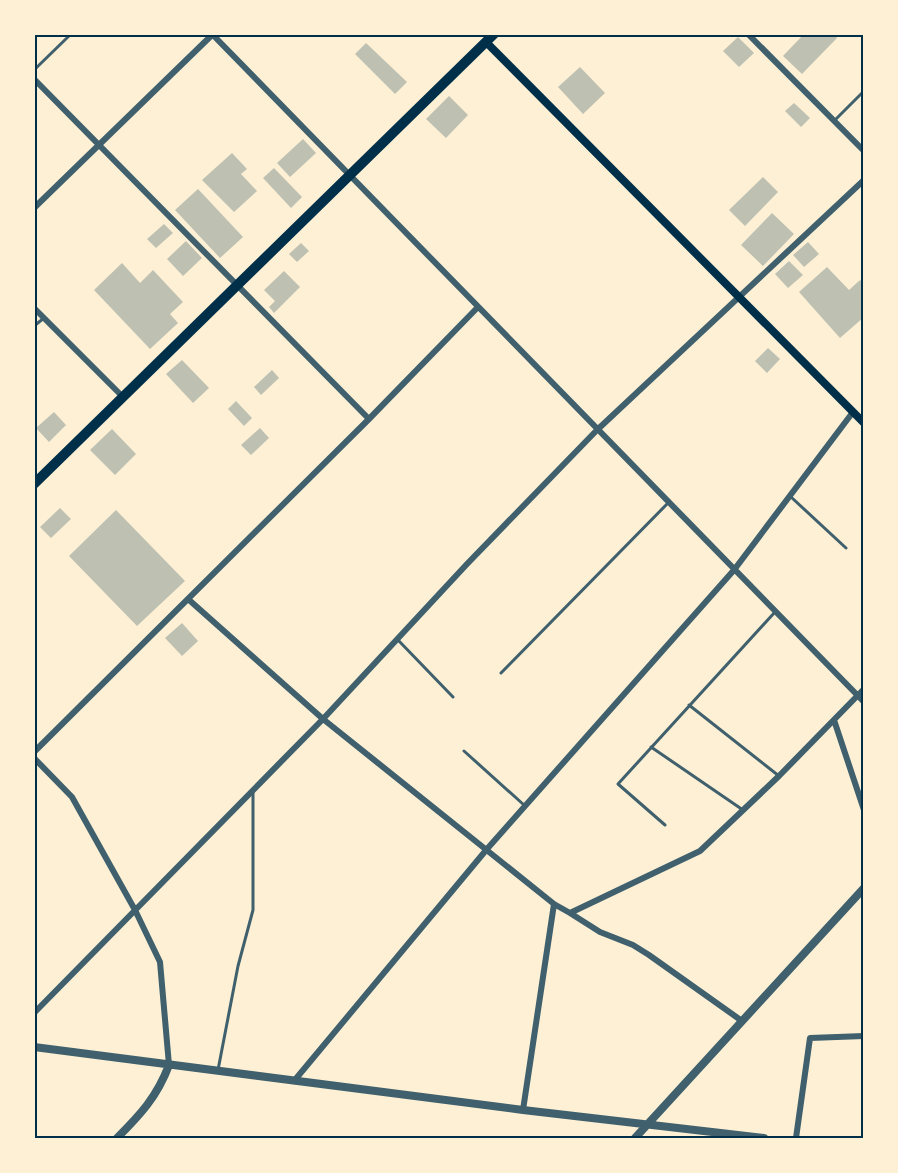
<svg xmlns="http://www.w3.org/2000/svg" width="898" height="1173" viewBox="0 0 898 1173" font-family="Ubuntu,sans-serif">
  <style>
    .building { fill: #bec0b2 }
    .lines { fill: none; stroke-linecap: round; stroke-linejoin: round }
    .service { stroke: #3f606c; stroke-width: 3 }
    .minor { stroke: #3f606c; stroke-width: 6 }
    .tertiary { stroke: #3f606c; stroke-width: 8 }
    .secondary { stroke: #003049; stroke-width: 8 }
    .trunk { stroke: #003049; stroke-width: 10 }
    .neatline { fill: none; stroke: #003049; stroke-width: 2 }
  </style>
  <rect width="100%" height="100%" fill="#fdf0d5"/>
  <path class="building" d="M 804,34 L 834,34 L 837,38 L 802,74 L 783,56 Z
    M 738,37 L 754,53 L 739,67 L 723,51 Z
    M 366,43 L 407,82 L 395,94 L 355,54 Z
    M 580,67 L 605,93 L 583,114 L 558,87 Z
    M 449,96 L 468,115 L 446,138 L 426,119 Z
    M 794,103 L 810,118 L 801,127 L 785,111 Z
    M 303,139 L 316,153 L 290,177 L 277,163 Z
    M 232,153 L 247,169 L 241,174 L 257,191 L 234,212 L 202,180 Z
    M 274,168 L 302,197 L 291,208 L 263,178 Z
    M 763,177 L 778,192 L 745,226 L 729,210 Z
    M 198,189 L 243,237 L 220,258 L 175,210 Z
    M 772,213 L 794,234 L 763,266 L 741,245 Z
    M 164,224 L 173,233 L 156,248 L 147,239 Z
    M 186,241 L 202,258 L 183,276 L 167,259 Z
    M 808,242 L 819,254 L 804,267 L 793,255 Z
    M 301,243 L 309,251 L 297,262 L 289,254 Z
    M 789,261 L 803,275 L 788,288 L 775,274 Z
    M 122,263 L 140,283 L 153,270 L 183,302 L 170,314 L 178,323 L 150,349 L 94,290 Z
    M 827,267 L 849,290 L 860,280 L 864,284 L 864,317 L 840,338 L 799,292 Z
    M 284,271 L 300,287 L 274,313 L 269,307 L 275,301 L 264,290 Z
    M 768,348 L 780,359 L 767,373 L 755,361 Z
    M 182,360 L 209,388 L 193,403 L 166,374 Z
    M 272,370 L 279,378 L 261,395 L 254,387 Z
    M 236,401 L 252,418 L 244,426 L 228,409 Z
    M 54,412 L 66,425 L 49,442 L 36,428 Z
    M 260,428 L 269,438 L 251,455 L 241,445 Z
    M 112,429 L 136,454 L 115,475 L 90,450 Z
    M 60,508 L 71,519 L 51,538 L 40,527 Z
    M 116,510 L 185,581 L 137,626 L 69,556 Z
    M 182,623 L 198,641 L 182,656 L 165,638 Z"/>
  <g class="lines">
    <path class="service" d="M 34,70 L 71,34
      M 835,120 L 864,91
      M 34,326 L 44,318
      M 791,497 L 846,548
      M 398,640 L 453,697
      M 501,673 L 668,503
      M 689,705 L 779,776
      M 651,747 L 743,810
      M 464,751 L 524,805
      M 665,825 L 618,784 L 775,612
      M 218,1070 L 238,966 L 253,910 L 253,792"/>
    <path class="minor" d="M 212,34 L 864,702
      M 748,34 L 864,151
      M 34,79 L 369,419
      M 34,208 L 213,34
      M 34,308 L 123,397
      M 188,599 L 323,719 L 554,904 L 570,913 L 700,851 L 779,776 L 864,689
      M 834,720 L 864,810
      M 34,752 L 369,419 L 478,307
      M 34,758 L 72,797 L 135,910 L 160,962 L 169,1065
      M 570,913 L 600,932 L 633,945 L 649,955 L 742,1021
      M 34,1013 L 323,719 L 467,564 L 597,430 L 864,180
      M 294,1081 L 487,849 L 734,570 L 853,412
      M 523,1110 L 554,904
      M 796,1138 L 810,1038 L 864,1036"/>
    <path class="tertiary" d="M 34,1047 L 523,1110 L 764,1138
      M 117,1138 C 140,1115 157,1097 169,1065
      M 635,1138 L 864,888"/>
    <path class="secondary" d="M 486,42 L 864,423"/>
    <path class="trunk" d="M 34,484 L 494,34"/>
  </g>
  <rect width="898" height="1173" fill="none" stroke="#fdf0d5" stroke-width="72"/>
  <rect x="36" y="36" width="826" height="1101" class="neatline"/>
</svg>
